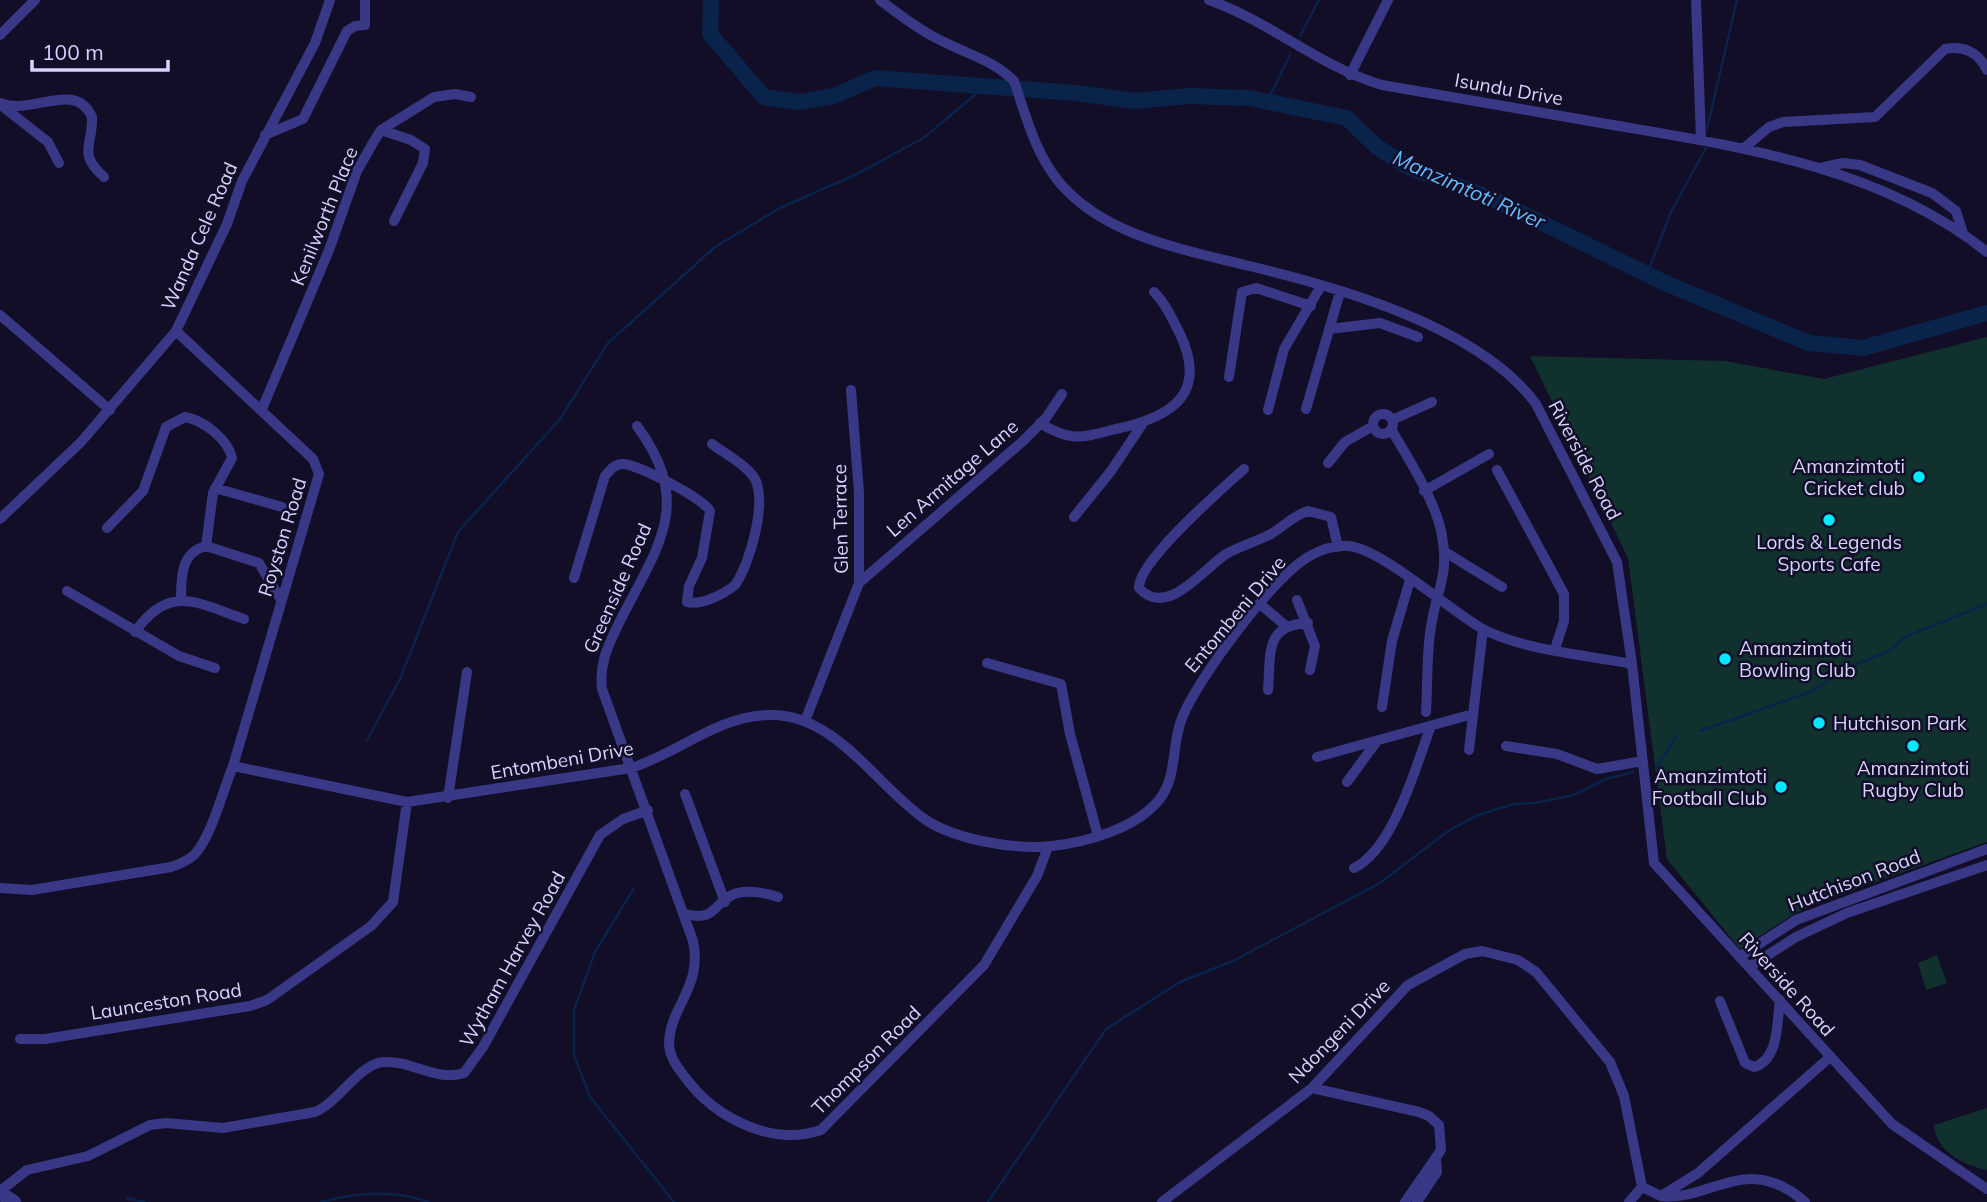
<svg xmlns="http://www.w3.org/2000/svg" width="1987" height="1202" viewBox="0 0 1987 1202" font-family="Mulish,sans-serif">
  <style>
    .green { fill: #11312f }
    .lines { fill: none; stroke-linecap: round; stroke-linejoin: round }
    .stream { stroke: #0a234a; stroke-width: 2.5 }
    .river { stroke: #0a234a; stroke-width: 16 }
    .minor { stroke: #393887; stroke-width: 10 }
    .tertiary { stroke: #393887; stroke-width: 14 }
    .poi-dot { fill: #00eaff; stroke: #120e27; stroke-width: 2.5 }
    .labels { text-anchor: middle; stroke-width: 5; stroke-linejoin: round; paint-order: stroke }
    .street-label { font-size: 19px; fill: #d8d4ff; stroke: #120e27 }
    .poi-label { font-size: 19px; fill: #d8d4ff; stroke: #120e27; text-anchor: end }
    .water-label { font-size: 21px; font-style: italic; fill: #62b9ff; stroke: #120e27 }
  </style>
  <rect width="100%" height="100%" fill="#120e27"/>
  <path class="green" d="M 1987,337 L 1987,842 L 1815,904 L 1792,915 L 1740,949 L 1667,859 L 1628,558 L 1530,356 L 1725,361 L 1824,379 Z
    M 1937,955 L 1947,983 L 1926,990 L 1918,963 Z
    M 1987,1108 L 1987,1170 C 1964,1165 1936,1152 1934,1125 Z"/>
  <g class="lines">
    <path class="stream" d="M 1300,36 L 1319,0
      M 1267,102 L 1290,55
      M 1707,129 L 1737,0
      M 1647,274 L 1671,212 L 1706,148
      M 1700,731 L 1810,692 L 1852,666 L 1891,650 L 1905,637 L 1987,604
      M 367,740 L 400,679 L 458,532 L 560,419 L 608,343 L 715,247 L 780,208 L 857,174 L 925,137 L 984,87
      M 1656,768 L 1677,735
      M 634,888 L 595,952 L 574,1010 L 574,1055 L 590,1097 L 674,1202
      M 127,1198 L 144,1202
      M 321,1202 C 354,1193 395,1189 428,1202
      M 988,1202 L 1106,1029 L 1180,982 L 1233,961 L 1380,883 L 1448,831 L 1478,815 L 1514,804 L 1535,803 L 1574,795 L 1606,779 L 1633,772"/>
    <path class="river" d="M 711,0 L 710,34 L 764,97 L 799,102 L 834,96 L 875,78 L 1076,93 L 1134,101 L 1189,96 L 1249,98 L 1347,118 L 1376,146 L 1406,166 L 1495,200 L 1663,282 L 1809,343 L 1863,348 L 1987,313"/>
    <path class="minor" d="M 880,0 C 901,16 922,32 946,43 C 970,55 994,61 1014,81 C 1026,116 1035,153 1059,182 C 1103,235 1181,249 1245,265 C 1335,286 1479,326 1536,404 L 1617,562 L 1632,664 L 1654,863 L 1892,1124 L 1987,1189
      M 1209,0 C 1271,22 1320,67 1382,85 C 1459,99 1536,112 1613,125 C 1743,147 1882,168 1987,252
      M 1696,0 L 1701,139
      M 0,35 L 35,0
      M 1350,75 L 1388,0
      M 0,103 C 33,116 75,79 92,117 C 93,146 77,153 104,177
      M 2,106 L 48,142 L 59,163
      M 381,130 L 411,140 L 425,149 L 423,163 L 394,221
      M 265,135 L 303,119 L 347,31 L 355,26 L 365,25 L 365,0
      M 1744,148 L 1769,127 L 1783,122 L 1875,117 L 1945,49 C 1964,45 1979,53 1987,70
      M 1820,168 L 1843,163 L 1860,165 L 1932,193 L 1956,211 L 1963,233
      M 0,315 L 110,410
      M 1329,329 L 1380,323 L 1418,337
      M 176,331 L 313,459 L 319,474 L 233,766
      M 1229,377 L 1242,292 L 1256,288 L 1311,306
      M 262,409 L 329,250 L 357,171 L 374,141 L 381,130 L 434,97 L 455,94 L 471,97
      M 1306,409 L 1340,292
      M 1268,410 L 1284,349 L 1321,286
      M1373 424a10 10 0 1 1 20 0a10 10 0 1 1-20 0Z
      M 1392,420 L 1432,402
      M 1040,423 C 1071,443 1084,437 1116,429 C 1173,417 1209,393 1179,332 C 1171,317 1166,304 1154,292
      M 637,426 C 695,505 657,547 619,623 C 608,646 599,663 602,689 L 693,941 C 703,987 670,1006 669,1043 C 669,1056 677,1067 685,1077 C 714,1117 771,1147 821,1130 L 984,965 L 1037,876 L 1048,847
      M 1391,429 C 1408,458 1437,503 1442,536 C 1449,574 1438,587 1432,621 C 1426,650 1428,682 1426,712
      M 1328,463 L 1345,442 L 1373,426
      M 1244,469 C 1222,489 1138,561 1139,588 C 1167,619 1203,569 1226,554 C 1240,546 1256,542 1271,534 C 1283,527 1294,515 1308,511 L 1331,517 L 1338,547
      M 1497,470 L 1564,594 L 1564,621 L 1555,649
      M 215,488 L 282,507
      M 1424,491 L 1489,454
      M 1074,517 L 1111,471 L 1143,423
      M 0,519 L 81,442 L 176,331 L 227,224 L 242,181 L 315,43 L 330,0
      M 107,528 L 143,491 L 166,427 L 185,417 C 203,420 228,439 232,458 L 213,493 L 206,546
      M 1445,552 L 1502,587
      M 574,578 L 605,476 C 610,470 614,464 623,464 C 637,464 703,498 710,511 L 702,558 L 689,586 L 687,602 C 701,606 724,594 735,585 C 750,564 767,503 755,479 C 747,465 725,454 712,444
      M 859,583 L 1023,441 L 1046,418 L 1062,394
      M 67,591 L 179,656 L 215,668
      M 181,599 C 181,577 181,552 206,546 L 259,563 L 281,600
      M 1297,600 L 1315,646 L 1310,670
      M 1261,605 L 1286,626
      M 135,632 C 169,583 198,603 244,619
      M 987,663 L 1061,684 L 1070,734 L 1098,836
      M 1268,690 C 1271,654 1264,625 1308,623
      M 1382,707 L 1392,641 L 1410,580
      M 805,721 L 859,583 L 859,493 L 851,390
      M 1506,746 L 1557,754 L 1597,769 L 1643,761
      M 1469,750 L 1483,629
      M 1317,757 L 1473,714
      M 1347,782 L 1377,741
      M 685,794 L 725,902
      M 448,798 L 467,672
      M 1354,868 C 1394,849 1416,765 1431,726
      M 0,888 L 32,890 L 171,867 C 180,864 188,861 195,854 C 212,835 223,790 233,766 L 407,802 L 631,768 C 679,753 717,716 769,715 C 836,713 876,786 926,820 C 956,840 1016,850 1052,846 C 1087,842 1135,829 1159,800 C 1178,776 1171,745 1182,718 C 1198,678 1272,579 1308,557 C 1320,550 1335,545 1349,546 C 1383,550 1448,609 1481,628 C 1521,650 1586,655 1632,664
      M 685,914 C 716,922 712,904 734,894 C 746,889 766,893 778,897
      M 1739,957 L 1796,920 L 1987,849
      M 1749,967 L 1796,937 L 1847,913 L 1987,865
      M 1720,1001 L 1745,1063 L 1754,1067 C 1779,1060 1777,1022 1780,1000
      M 20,1039 L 45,1039 L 250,1006 L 267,1000 L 371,926 L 393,902 L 407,802
      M 1312,1088 L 1419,1112 L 1429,1116 L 1439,1125 L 1441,1150 L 1405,1202
      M 0,1191 L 27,1170 L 88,1156 L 150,1125 L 166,1123 L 223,1128 L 315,1112 C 339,1102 360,1063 384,1062 C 412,1060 435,1082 464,1073 L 483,1047 L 600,835 L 623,819 L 648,810
      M 1661,1196 C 1710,1202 1747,1151 1805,1202
      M 1162,1202 L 1312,1088 L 1408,985 L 1465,954 L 1482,951 L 1518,960 L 1536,972 L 1610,1062 L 1624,1096 L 1642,1187 L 1661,1196 L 1698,1173 L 1829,1058
      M 1417,1202 L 1437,1172 L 1436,1159
      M 1629,1202 L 1642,1187"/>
    <path class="tertiary" d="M 0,1193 L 14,1202"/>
  </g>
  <g class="poi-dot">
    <circle cx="1919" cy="477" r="7"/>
    <circle cx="1829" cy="520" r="7"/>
    <circle cx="1725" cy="659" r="7"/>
    <circle cx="1819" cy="723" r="7"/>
    <circle cx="1913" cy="746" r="7"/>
    <circle cx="1781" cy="787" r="7"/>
  </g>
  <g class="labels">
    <g class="street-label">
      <text transform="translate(1509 89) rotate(10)" y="7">Isundu Drive</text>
      <text transform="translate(324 216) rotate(-68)" y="7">Kenilworth Place</text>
      <text transform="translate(199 236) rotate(-66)" y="7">Wanda Cele Road</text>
      <text transform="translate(1585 460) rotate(62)" y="7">Riverside Road</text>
      <text transform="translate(952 478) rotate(-41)" y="7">Len Armitage Lane</text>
      <text transform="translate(840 519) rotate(-91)" y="7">Glen Terrace</text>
      <text transform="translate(282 537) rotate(-73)" y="7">Royston Road</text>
      <text transform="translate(617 588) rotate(-66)" y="7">Greenside Road</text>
      <text transform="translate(1235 614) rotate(-50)" y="7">Entombeni Drive</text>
      <text transform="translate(562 760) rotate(-10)" y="7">Entombeni Drive</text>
      <text transform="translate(1854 880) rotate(-21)" y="7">Hutchison Road</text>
      <text transform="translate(512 959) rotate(-61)" y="7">Wytham Harvey Road</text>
      <text transform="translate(1787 984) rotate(48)" y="7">Riverside Road</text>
      <text transform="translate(166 1001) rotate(-9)" y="7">Launceston Road</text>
      <text transform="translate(1339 1031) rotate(-46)" y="7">Ndongeni Drive</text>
      <text transform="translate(866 1060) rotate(-45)" y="7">Thompson Road</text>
    </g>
    <g class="poi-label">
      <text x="1905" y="473">Amanzimtoti<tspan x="1905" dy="22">Cricket club</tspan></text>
      <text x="1829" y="549" text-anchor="middle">Lords &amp; Legends<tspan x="1829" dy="22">Sports Cafe</tspan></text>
      <text x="1739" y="655" text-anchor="start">Amanzimtoti<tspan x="1739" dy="22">Bowling Club</tspan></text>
      <text x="1833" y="730" text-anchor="start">Hutchison Park</text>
      <text x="1913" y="775" text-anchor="middle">Amanzimtoti<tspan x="1913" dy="22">Rugby Club</tspan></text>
      <text x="1767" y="783">Amanzimtoti<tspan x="1767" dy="22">Football Club</tspan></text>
    </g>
    <g class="water-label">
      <text transform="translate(1469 190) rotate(24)" y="7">Manzimtoti River</text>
    </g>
  </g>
  <path d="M32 60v10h136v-10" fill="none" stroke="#d8d4ff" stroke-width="3.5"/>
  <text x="42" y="60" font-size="21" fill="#d8d4ff" stroke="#120e27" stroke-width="5" paint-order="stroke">100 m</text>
</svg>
